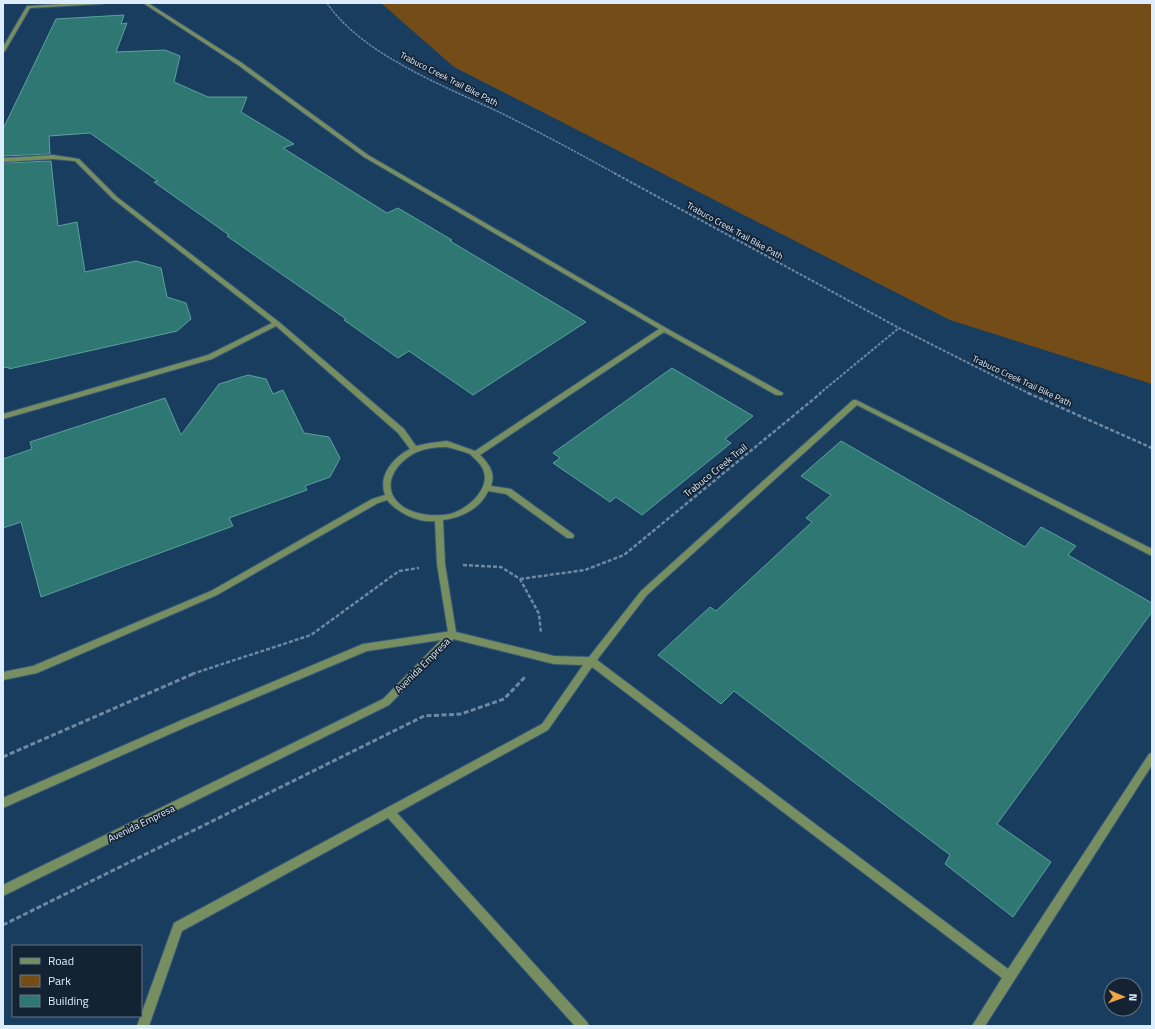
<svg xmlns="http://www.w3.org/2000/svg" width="1155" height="1029" viewBox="0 0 1155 1029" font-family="'Titillium Web',sans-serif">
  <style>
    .green { fill: #744c18 }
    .building { fill: #2e7773; stroke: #5aa29d }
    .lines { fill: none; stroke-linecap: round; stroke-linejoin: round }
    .service-casing { stroke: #385978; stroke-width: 2 }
    .minor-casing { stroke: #385978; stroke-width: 2 }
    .path-far3 { stroke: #6e89a4; stroke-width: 1.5; stroke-dasharray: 2.5 1; stroke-linecap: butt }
    .path-far2 { stroke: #6e89a4; stroke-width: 2; stroke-dasharray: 3 1.5; stroke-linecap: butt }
    .path-far1 { stroke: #6e89a4; stroke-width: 2.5; stroke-dasharray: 4 2; stroke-linecap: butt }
    .path { stroke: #6e89a4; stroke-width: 3; stroke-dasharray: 5 2.5; stroke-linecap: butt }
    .service { fill: #778e60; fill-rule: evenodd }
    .minor { fill: #778e60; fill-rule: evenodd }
    .labels { text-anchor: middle; stroke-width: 3.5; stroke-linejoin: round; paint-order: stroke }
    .far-street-label { font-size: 9px; fill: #ddedfe; stroke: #142333 }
    .street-label { font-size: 10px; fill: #ddedfe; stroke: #142333 }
  </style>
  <rect width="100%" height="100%" fill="#193d5f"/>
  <path class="green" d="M 381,3 L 1152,3 L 1152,384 L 950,320 L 454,67 Z"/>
  <path class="building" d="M 124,15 L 121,24 L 127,23 L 116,52 L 165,50 L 180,56 L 174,82 L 208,97 L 247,97 L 241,112 L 294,144 L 283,148 L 387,213 L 398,208 L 452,240 L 450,241 L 586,322 L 473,395 L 409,351 L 398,358 L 344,320 L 346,319 L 227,236 L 229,235 L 154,182 L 158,181 L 90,133 L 49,136 L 50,154 L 3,156 L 3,129 L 56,19 Z
    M 51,161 L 58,226 L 77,222 L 85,272 L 136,261 L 161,268 L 167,297 L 186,303 L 191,319 L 177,331 L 9,369 L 9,367 L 3,368 L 3,163 Z
    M 672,368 L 753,416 L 725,439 L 731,443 L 642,515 L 616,497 L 610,502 L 553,463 L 560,458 L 553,453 Z
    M 248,375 L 266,379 L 273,394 L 283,390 L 304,433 L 329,437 L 340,458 L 330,477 L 305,486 L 307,490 L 229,518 L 233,526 L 41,597 L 21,522 L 3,528 L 3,459 L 32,449 L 30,442 L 165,398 L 181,435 L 219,384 Z
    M 841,441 L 1025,547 L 1041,527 L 1076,546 L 1068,555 L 1152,603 L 1152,612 L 997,824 L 1051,862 L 1013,917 L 945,864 L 950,855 L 734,691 L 721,704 L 658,655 L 710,607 L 716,611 L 812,522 L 806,518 L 831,495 L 801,476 Z"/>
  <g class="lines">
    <defs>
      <path id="service" d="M 78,3 L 104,3 L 102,4 L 30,8 L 5,51 L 3,52 L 3,47 L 27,6 Z
        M 143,3 L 148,3 L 242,63 L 368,155 L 666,328 L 783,393 L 782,395 L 776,395 L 664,332 L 480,455 C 489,464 496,473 491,486 L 511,489 L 573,534 L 574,536 L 573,538 L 567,538 L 506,494 L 488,491 C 481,508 461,518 443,520 L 445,564 L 456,632 L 554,656 L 589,657 L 641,591 L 853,400 L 856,400 L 1152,549 L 1152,556 L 857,405 L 647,595 L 597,660 L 1008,969 L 1149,754 L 1152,753 L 1152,765 L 985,1026 L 972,1026 L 1002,978 L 592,667 L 548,730 L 397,813 L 587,1022 L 589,1026 L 575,1026 L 388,818 L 182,931 L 149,1026 L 137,1026 L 174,923 L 542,724 L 583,665 L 554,664 L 449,638 L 437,564 L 435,521 C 418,523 398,513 387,500 L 378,503 L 217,595 L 37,673 L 3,680 L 3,672 L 33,666 L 211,591 L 372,499 L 385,495 C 378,475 393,458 410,449 L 398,433 L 276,326 L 212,359 L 3,419 L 3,414 L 208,355 L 272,323 L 113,199 L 75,161 L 53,159 L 3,162 L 3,158 L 53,155 L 79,159 L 117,197 L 279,322 L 404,429 L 416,446 L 430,443 L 447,441 L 475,451 L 659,329 L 364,157 L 238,65 ZM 447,447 C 454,449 463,451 470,454 C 472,456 475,459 477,461 C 498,481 472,508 450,514 C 435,517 418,515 405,508 C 378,491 393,463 417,452 C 426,448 437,447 447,447 Z"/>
      <path id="minor" d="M 452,631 L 455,632 L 456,635 L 455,638 L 389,705 L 3,896 L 3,885 L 383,699 L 441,640 L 367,651 L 188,726 L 3,808 L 3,798 L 182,720 L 363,644 Z"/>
    </defs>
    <use href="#service" class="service-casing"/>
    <use href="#minor" class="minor-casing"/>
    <path class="path-far3" d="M 327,3 C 362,55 447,87 503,114 C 541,133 578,153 616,174"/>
    <path class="path-far2" d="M 614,173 L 899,328 L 1030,394
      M 819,394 L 899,328"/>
    <path class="path-far1" d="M 1028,393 L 1152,448
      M 463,565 L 501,567 L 520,579 L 539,614 L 541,633
      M 520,579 L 585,570 L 624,555 L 821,393
      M 192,674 L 311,635 L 399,571 L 419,568"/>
    <path class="path" d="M 3,757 L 195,673
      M 3,925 L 424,716 L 461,714 L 504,699 L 525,677"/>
    <use href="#service" class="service"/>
    <use href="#minor" class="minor"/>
  </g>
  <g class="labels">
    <g class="far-street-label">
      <text transform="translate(449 79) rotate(27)" y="3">Trabuco Creek Trail Bike Path</text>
      <text transform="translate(735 231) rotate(29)" y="3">Trabuco Creek Trail Bike Path</text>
      <text transform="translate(1022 381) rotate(25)" y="3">Trabuco Creek Trail Bike Path</text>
    </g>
    <g class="street-label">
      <text transform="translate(715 470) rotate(-39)" y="4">Trabuco Creek Trail</text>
      <text transform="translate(422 665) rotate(-45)" y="4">Avenida Empresa</text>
      <text transform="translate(141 823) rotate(-26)" y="4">Avenida Empresa</text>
    </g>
  </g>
  <rect width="1155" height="1029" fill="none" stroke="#ddedfe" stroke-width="8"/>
  <rect x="12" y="945" width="130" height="72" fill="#142333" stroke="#647484"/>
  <rect x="20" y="958" width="20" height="6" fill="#778e60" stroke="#647484"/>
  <text x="48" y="965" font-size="12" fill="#ddedfe">Road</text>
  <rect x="20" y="975" width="20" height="12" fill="#744c18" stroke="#647484"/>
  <text x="48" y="985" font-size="12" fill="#ddedfe">Park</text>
  <rect x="20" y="995" width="20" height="12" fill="#2e7773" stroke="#647484"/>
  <text x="48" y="1005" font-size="12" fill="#ddedfe">Building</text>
  <g transform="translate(1123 997) rotate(92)"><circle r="19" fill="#142333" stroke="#647484"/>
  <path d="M0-3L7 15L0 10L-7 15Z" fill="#f2a541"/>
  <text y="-6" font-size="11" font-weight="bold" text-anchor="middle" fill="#ddedfe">N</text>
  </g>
</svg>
